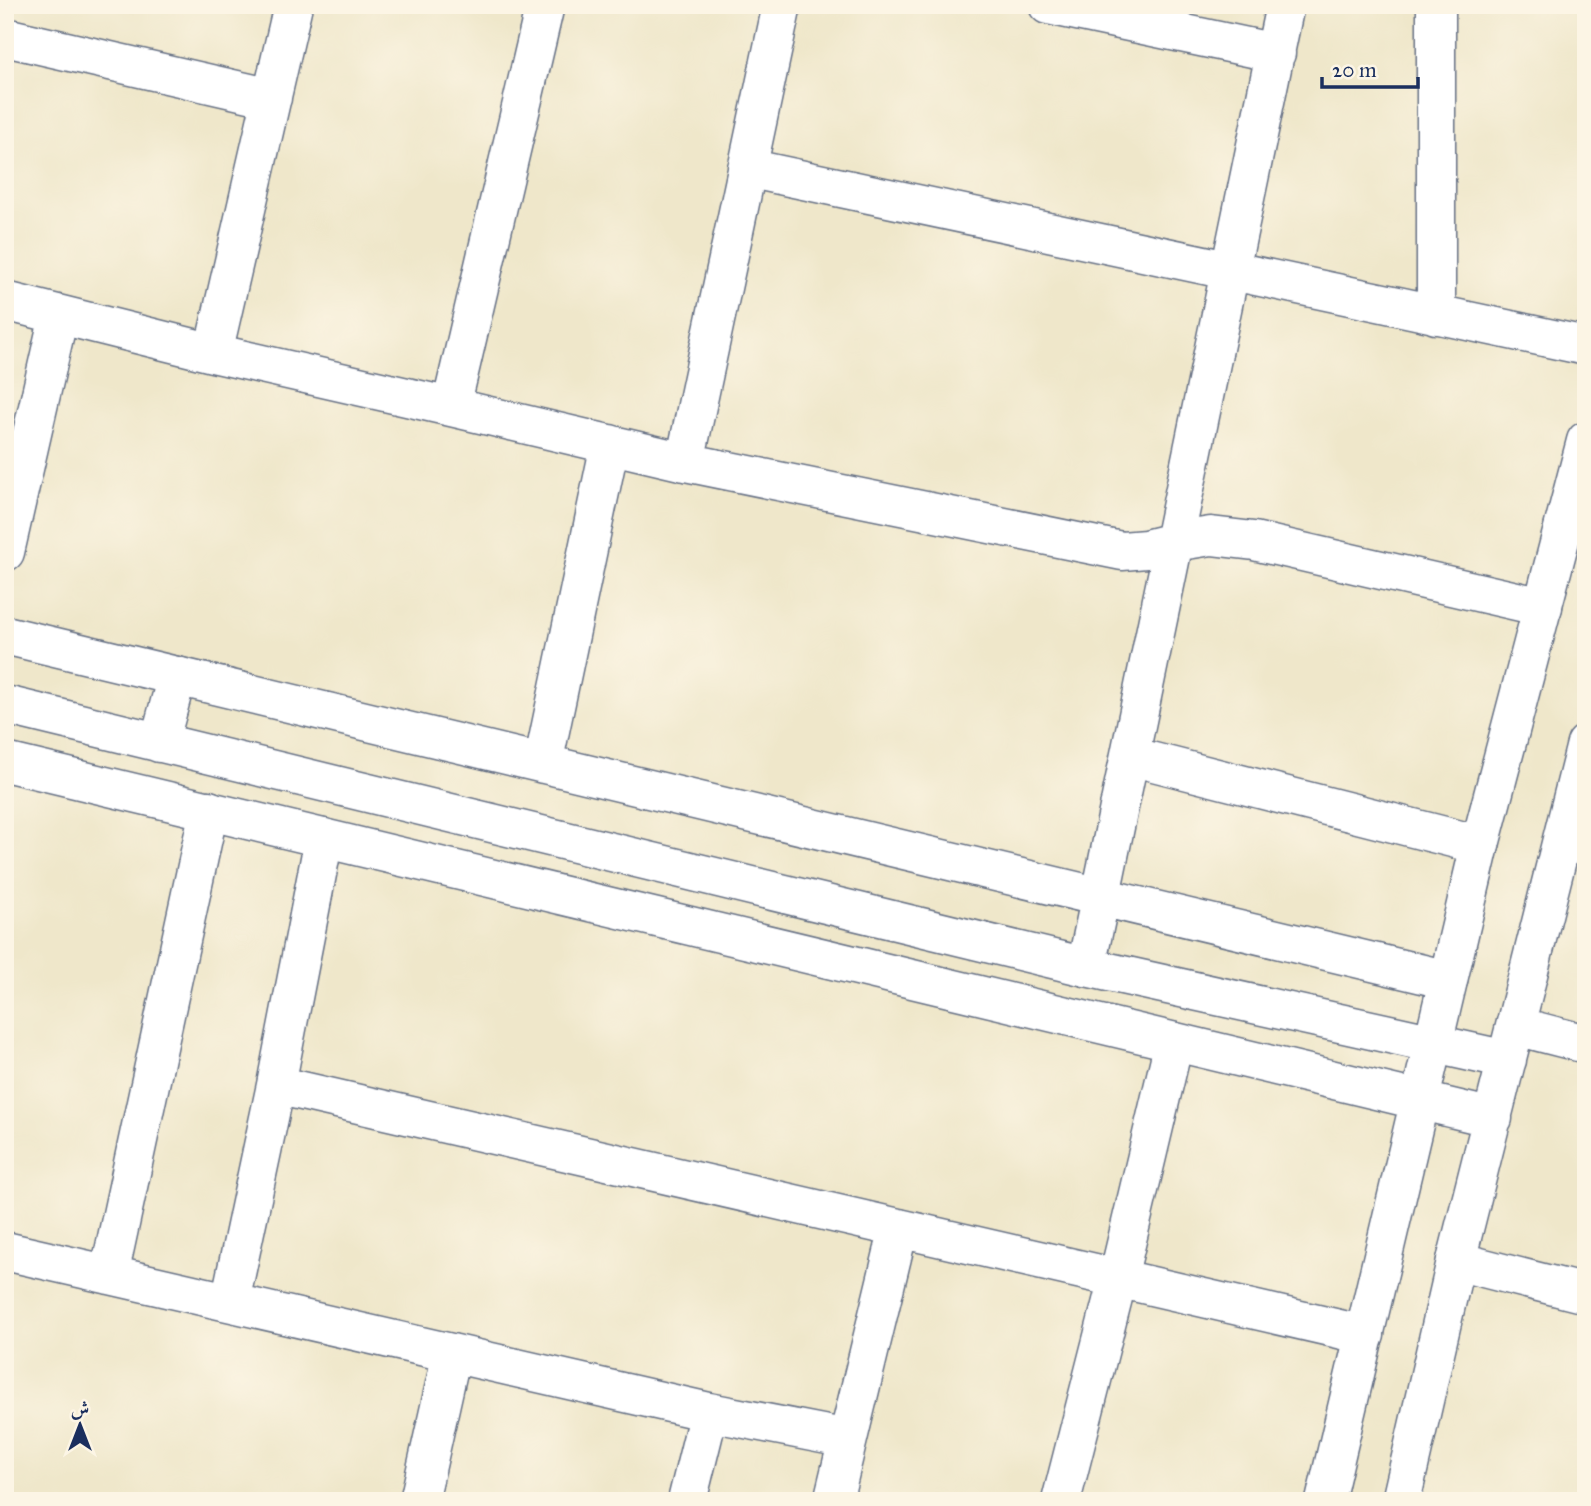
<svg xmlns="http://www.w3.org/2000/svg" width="1591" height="1506" viewBox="0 0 1591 1506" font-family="'IM FELL Great Primer',Amiri,serif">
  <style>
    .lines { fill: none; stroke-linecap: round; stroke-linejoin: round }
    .street-casing { stroke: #656f84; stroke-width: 41 }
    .secondary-casing { stroke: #656f84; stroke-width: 41 }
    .street { stroke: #fff; stroke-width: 38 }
    .secondary { stroke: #fff; stroke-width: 38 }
  </style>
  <rect width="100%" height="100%" fill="#fcf5e5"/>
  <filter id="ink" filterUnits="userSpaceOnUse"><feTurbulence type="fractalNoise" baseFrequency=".0143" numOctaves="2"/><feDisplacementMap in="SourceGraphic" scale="14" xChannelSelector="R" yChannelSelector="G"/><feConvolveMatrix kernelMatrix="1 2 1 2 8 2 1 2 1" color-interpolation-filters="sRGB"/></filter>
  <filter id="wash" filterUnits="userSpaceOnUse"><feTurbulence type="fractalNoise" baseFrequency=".00686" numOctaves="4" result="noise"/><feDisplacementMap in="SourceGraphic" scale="28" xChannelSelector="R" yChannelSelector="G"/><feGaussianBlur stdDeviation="1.57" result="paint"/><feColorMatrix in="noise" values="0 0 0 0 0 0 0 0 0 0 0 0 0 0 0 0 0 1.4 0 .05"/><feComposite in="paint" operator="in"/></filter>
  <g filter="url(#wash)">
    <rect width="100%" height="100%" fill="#efe7ca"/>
  </g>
  <g filter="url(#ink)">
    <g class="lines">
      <defs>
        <path id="street" d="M 1048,5 L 1276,53
          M 5,37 L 272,98
          M 747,168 L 1586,346
          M 5,301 L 213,353 L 451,407 L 685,462 L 1122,551 L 1146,549 L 1174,542 L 1211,536 L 1254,541 L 1543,607
          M 1436,315 L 1436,5
          M 213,353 L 293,5
          M 451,407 L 545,5
          M 685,462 L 782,5
          M 5,552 L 59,315
          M 5,635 L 1448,980
          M 1130,756 L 1480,845
          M 543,764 L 610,444
          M 1086,967 L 1285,5
          M 276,1085 L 1365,1335
          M 5,1251 L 709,1412 L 848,1439
          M 1456,1261 L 1586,1294
          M 109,1275 L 209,810
          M 230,1302 L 276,1085 L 324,838
          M 419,1501 L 452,1353
          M 687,1501 L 709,1412
          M 833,1501 L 899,1228
          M 1061,1501 L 1118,1278 L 1174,1042"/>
        <path id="secondary" d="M 5,705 L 1086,967 L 1507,1060
          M 159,743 L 177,676
          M 5,762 L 1493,1118
          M 1516,1026 L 1586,1044
          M 1325,1501 L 1480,845 L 1586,441
          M 1401,1501 L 1456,1261 L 1586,744"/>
      </defs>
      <use href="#street" class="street-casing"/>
      <use href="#secondary" class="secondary-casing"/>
      <use href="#street" class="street"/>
      <use href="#secondary" class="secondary"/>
    </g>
  </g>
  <rect width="1591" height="1506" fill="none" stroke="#fcf5e5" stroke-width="28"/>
  <g transform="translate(80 1425)" stroke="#fcf5e5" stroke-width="5" paint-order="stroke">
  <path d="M0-5L12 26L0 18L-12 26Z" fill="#1b2f5e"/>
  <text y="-10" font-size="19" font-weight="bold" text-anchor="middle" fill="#1b2f5e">ش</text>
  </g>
  <path d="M1322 77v10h96v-10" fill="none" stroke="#1b2f5e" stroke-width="3.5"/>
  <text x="1332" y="77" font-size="21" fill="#1b2f5e" stroke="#fcf5e5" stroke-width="5" paint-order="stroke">20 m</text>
</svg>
